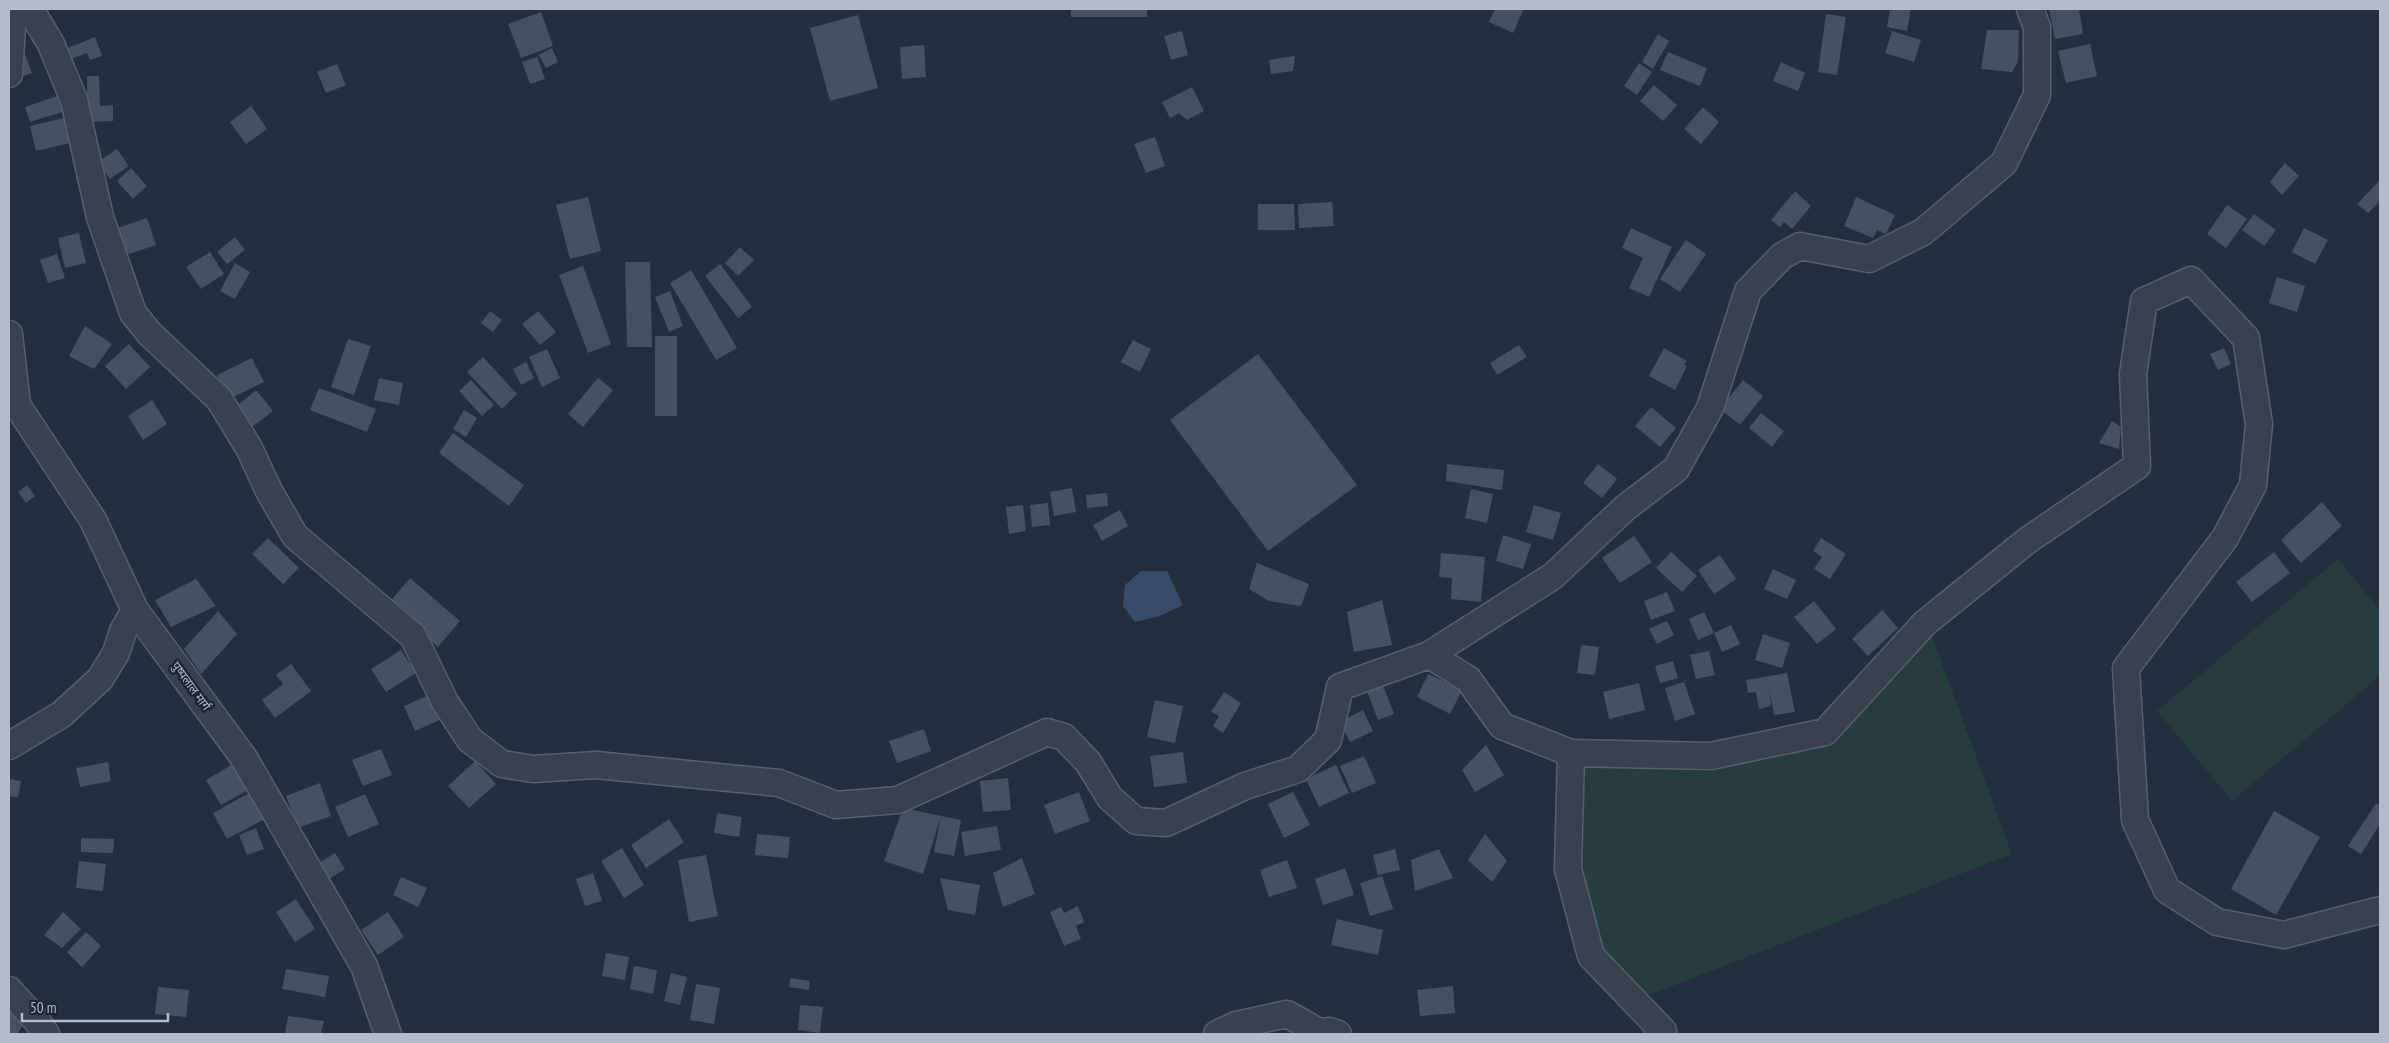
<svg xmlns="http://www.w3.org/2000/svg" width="2389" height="1043" viewBox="0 0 2389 1043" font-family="'PT Sans Narrow','Noto Sans Devanagari',sans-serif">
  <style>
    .green { fill: #263c3f }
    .water { fill: #394c67 }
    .building { fill: #455162 }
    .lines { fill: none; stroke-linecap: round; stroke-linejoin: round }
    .minor-casing { stroke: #565f6c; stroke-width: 29 }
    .minor { stroke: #38414e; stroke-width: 26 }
    .labels { text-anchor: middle; stroke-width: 5; stroke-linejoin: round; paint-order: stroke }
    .street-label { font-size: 12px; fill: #b4bcc9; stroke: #1d2633 }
  </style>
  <rect width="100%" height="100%" fill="#242f3e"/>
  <path class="green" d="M 2338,559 L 2380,610 L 2380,676 L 2232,801 L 2157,711 Z
    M 1929,628 L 2012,854 L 1634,1001 L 1598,951 L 1578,870 L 1571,753 L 1824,741 Z"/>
  <path class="water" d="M 1141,571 L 1167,571 L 1183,605 L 1160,616 L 1135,622 L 1123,606 L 1125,585 Z"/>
  <path class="building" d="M 1071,9 L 1147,9 L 1147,17 L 1071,17 Z
    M 1495,9 L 1524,9 L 1513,33 L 1489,22 Z
    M 1890,9 L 1911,9 L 1907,31 L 1887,27 Z
    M 2049,9 L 2079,9 L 2083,34 L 2055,39 Z
    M 541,12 L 553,46 L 521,58 L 508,24 Z
    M 1826,14 L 1846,17 L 1837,75 L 1818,72 Z
    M 858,15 L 878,88 L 830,101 L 810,28 Z
    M 1987,30 L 2019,30 L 2018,62 L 2012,72 L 1981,69 Z
    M 1182,31 L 1188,55 L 1171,60 L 1164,36 Z
    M 1892,31 L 1921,40 L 1914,62 L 1885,53 Z
    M 1658,34 L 1669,41 L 1653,69 L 1642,62 Z
    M 95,37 L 102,56 L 90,60 L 87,53 L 71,59 L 58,52 Z
    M 2090,44 L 2097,76 L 2066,83 L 2058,51 Z
    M 924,45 L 926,77 L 902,79 L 900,47 Z
    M 23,48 L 32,73 L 11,81 Z
    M 552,48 L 558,62 L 546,68 L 539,55 Z
    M 1668,52 L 1707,68 L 1700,86 L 1660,70 Z
    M 1295,56 L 1293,71 L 1271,74 L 1269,60 Z
    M 537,57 L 545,79 L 530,84 L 522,62 Z
    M 1781,62 L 1805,73 L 1798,91 L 1773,81 Z
    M 1639,63 L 1652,72 L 1637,95 L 1624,86 Z
    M 337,64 L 346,85 L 326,93 L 317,72 Z
    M 87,76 L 99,76 L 100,106 L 113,105 L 113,121 L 87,122 Z
    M 1654,85 L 1677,105 L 1663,121 L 1640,101 Z
    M 1192,87 L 1204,111 L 1187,120 L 1179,113 L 1170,118 L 1162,102 Z
    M 60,95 L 65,111 L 30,122 L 25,107 Z
    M 251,106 L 267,129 L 246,144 L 230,122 Z
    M 1703,107 L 1719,122 L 1701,144 L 1684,129 Z
    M 64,118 L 70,143 L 36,151 L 30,126 Z
    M 1155,137 L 1165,166 L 1146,173 L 1134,144 Z
    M 117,149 L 129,166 L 110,179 L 98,162 Z
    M 2285,163 L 2299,176 L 2282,195 L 2270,182 Z
    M 131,168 L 147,186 L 133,199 L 117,181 Z
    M 2379,181 L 2380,201 L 2368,213 L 2357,204 Z
    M 1795,191 L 1811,206 L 1792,229 L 1784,222 L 1780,227 L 1771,220 Z
    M 588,197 L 601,251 L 570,259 L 556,205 Z
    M 1856,197 L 1895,215 L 1886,234 L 1877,230 L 1873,238 L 1844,226 Z
    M 1332,202 L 1334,226 L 1299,228 L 1298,204 Z
    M 1258,204 L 1294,204 L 1295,230 L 1258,230 Z
    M 2227,205 L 2247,219 L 2226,248 L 2207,234 Z
    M 2254,214 L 2276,230 L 2264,246 L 2242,230 Z
    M 147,218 L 156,245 L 117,258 L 108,231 Z
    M 1631,228 L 1672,247 L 1649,297 L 1629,288 L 1643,258 L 1622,248 Z
    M 2304,228 L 2328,240 L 2315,264 L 2292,252 Z
    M 79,233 L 86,263 L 65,268 L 58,238 Z
    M 235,237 L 245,250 L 227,264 L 217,252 Z
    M 1686,240 L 1706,254 L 1680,292 L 1660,279 Z
    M 740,247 L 754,260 L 738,276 L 725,263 Z
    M 210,252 L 224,274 L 201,289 L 186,267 Z
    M 57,254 L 65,278 L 48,283 L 40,260 Z
    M 625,262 L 650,262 L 652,347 L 627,347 Z
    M 235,263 L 250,272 L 235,299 L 220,291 Z
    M 720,264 L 752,307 L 738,318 L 705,276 Z
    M 583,266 L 611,344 L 588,353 L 559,275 Z
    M 691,270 L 737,348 L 716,360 L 670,283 Z
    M 2277,277 L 2305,286 L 2297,312 L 2269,303 Z
    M 670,291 L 683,326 L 669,332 L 655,297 Z
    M 490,311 L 502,320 L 493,332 L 481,323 Z
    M 538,311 L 556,332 L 540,345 L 522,324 Z
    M 85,326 L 112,344 L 94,369 L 69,356 Z
    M 655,336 L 677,336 L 677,416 L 655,416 Z
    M 348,339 L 371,346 L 354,395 L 331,387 Z
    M 1133,340 L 1151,349 L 1140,372 L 1121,362 Z
    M 129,344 L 150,367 L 126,389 L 105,366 Z
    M 1519,345 L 1527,357 L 1497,375 L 1490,363 Z
    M 1664,348 L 1687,361 L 1684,365 L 1687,366 L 1675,390 L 1649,376 Z
    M 2224,348 L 2231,364 L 2218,370 L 2210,354 Z
    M 547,349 L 560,378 L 542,387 L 529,357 Z
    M 1258,354 L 1357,485 L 1268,551 L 1170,420 Z
    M 483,357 L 517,394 L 502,409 L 467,372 Z
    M 252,358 L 264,382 L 229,399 L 217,375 Z
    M 526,362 L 534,378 L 521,385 L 513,369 Z
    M 379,378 L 403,383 L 399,405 L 374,400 Z
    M 598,378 L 613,390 L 583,427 L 568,414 Z
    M 471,380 L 494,405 L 482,416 L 459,391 Z
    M 1743,380 L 1763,396 L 1740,425 L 1720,409 Z
    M 319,388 L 376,409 L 367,432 L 310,410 Z
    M 256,390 L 273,411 L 252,427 L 236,407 Z
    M 152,400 L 167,424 L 143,440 L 128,416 Z
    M 1651,407 L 1676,428 L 1660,447 L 1635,426 Z
    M 464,410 L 477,418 L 466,437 L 453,429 Z
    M 1761,413 L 1784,431 L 1772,447 L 1749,428 Z
    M 2112,421 L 2121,427 L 2119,449 L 2099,443 Z
    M 453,433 L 524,485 L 509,506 L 439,453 Z
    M 1447,464 L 1504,470 L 1502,490 L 1446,481 Z
    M 1598,464 L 1617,479 L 1602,498 L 1583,483 Z
    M 27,485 L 35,496 L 26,503 L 18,492 Z
    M 1072,488 L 1076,512 L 1054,516 L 1050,492 Z
    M 1471,489 L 1493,494 L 1487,523 L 1465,518 Z
    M 1107,493 L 1108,506 L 1087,508 L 1086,495 Z
    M 2322,502 L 2342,526 L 2301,563 L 2281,540 Z
    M 1048,503 L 1050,525 L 1032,527 L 1030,505 Z
    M 1023,505 L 1026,531 L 1009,534 L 1006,507 Z
    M 1534,505 L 1561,513 L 1553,540 L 1526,532 Z
    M 1120,510 L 1128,526 L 1102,541 L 1093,525 Z
    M 1503,535 L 1531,544 L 1523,569 L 1496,561 Z
    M 1634,536 L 1652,562 L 1620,583 L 1602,558 Z
    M 268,538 L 299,568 L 283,584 L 252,554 Z
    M 1821,538 L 1846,554 L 1830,579 L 1814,569 L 1822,557 L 1813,551 Z
    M 1671,552 L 1697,576 L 1682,592 L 1656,568 Z
    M 2274,552 L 2290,573 L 2252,602 L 2236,582 Z
    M 1441,553 L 1485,557 L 1481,602 L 1451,599 L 1452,578 L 1439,577 Z
    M 1720,555 L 1736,579 L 1714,594 L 1698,570 Z
    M 1257,563 L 1309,584 L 1301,606 L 1269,601 L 1249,589 Z
    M 1773,569 L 1796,580 L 1787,599 L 1764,589 Z
    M 410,578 L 460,621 L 438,647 L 388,604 Z
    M 196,579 L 216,606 L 171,627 L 155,600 Z
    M 1667,592 L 1675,611 L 1651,620 L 1644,601 Z
    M 1382,600 L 1392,645 L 1354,652 L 1347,612 Z
    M 1814,601 L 1836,629 L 1817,644 L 1794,617 Z
    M 1882,610 L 1898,628 L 1868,656 L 1852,639 Z
    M 218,611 L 237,634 L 201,674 L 184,649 Z
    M 1704,612 L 1714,633 L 1698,640 L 1689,619 Z
    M 1667,621 L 1674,635 L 1657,644 L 1649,629 Z
    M 1731,625 L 1740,644 L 1722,652 L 1714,633 Z
    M 1763,634 L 1790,643 L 1782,668 L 1755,660 Z
    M 1581,645 L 1599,647 L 1595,675 L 1577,673 Z
    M 401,650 L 416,673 L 386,692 L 371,669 Z
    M 1709,651 L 1715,675 L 1696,679 L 1690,655 Z
    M 1673,661 L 1678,678 L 1660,683 L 1655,666 Z
    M 291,664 L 311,691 L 275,718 L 262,700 L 283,684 L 276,675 Z
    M 1787,673 L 1795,712 L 1774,715 L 1769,687 L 1771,706 L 1759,709 L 1756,692 L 1748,693 L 1746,680 Z
    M 1428,674 L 1462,690 L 1450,714 L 1417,697 Z
    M 1684,682 L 1695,714 L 1675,721 L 1665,688 Z
    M 1639,683 L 1645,710 L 1609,719 L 1603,692 Z
    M 1383,685 L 1394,714 L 1378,720 L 1367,691 Z
    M 1224,692 L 1241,703 L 1223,733 L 1213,726 L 1219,716 L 1211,712 Z
    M 434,693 L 444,718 L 415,731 L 404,706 Z
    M 1155,700 L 1183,706 L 1175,743 L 1147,737 Z
    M 1363,710 L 1373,731 L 1350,742 L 1340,722 Z
    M 924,729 L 931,751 L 897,763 L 889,741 Z
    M 1486,745 L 1504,775 L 1475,792 L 1462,770 Z
    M 381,749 L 392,775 L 363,786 L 352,760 Z
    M 1183,752 L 1187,783 L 1154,787 L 1150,756 Z
    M 1364,756 L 1376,783 L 1352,793 L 1340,766 Z
    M 475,761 L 496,784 L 469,808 L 448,786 Z
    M 108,762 L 111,781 L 80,787 L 76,768 Z
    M 233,764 L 248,790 L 221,805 L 206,780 Z
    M 1336,765 L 1349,793 L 1319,807 L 1306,779 Z
    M 1008,778 L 1011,810 L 983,812 L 980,781 Z
    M 9,779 L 21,781 L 18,797 L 9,796 Z
    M 320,783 L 331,816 L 298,828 L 286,796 Z
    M 251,792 L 265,819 L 227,839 L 213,813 Z
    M 1079,792 L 1090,821 L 1055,834 L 1044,805 Z
    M 1293,792 L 1310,825 L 1284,838 L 1268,804 Z
    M 365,794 L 379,824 L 348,837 L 335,807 Z
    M 2376,803 L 2380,806 L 2380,824 L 2361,854 L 2348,846 Z
    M 903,808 L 941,816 L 923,874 L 884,861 Z
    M 2274,811 L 2320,837 L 2276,915 L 2231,889 Z
    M 717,813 L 742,817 L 739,837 L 714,833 Z
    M 941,816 L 961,820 L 954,856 L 934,852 Z
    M 669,819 L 684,842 L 646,868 L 631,845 Z
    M 997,826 L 1001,850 L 965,856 L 961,832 Z
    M 256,828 L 264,849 L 247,855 L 239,835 Z
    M 757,834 L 790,837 L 788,858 L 755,855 Z
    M 1485,834 L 1507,861 L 1492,882 L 1468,860 Z
    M 81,838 L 114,839 L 113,853 L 81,852 Z
    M 622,848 L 644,885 L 624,898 L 601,861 Z
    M 1395,849 L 1400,870 L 1378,875 L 1373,855 Z
    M 1439,849 L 1453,878 L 1415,891 L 1411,860 Z
    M 335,853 L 345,869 L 321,884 L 311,868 Z
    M 706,855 L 718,916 L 689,922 L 678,860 Z
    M 1022,858 L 1035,894 L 1003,907 L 993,873 Z
    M 1287,860 L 1297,888 L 1269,897 L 1260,870 Z
    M 79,861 L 106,864 L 103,891 L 76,888 Z
    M 1345,868 L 1354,895 L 1323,905 L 1315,879 Z
    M 593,873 L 602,901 L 585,906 L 576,879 Z
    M 1382,876 L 1393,909 L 1370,916 L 1360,883 Z
    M 401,877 L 427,888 L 418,907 L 393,895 Z
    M 940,878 L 980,885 L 975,915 L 948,910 Z
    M 296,899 L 315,929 L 295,942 L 276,912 Z
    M 1078,906 L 1084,922 L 1076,926 L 1081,939 L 1064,946 L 1050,912 L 1061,907 L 1064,913 Z
    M 63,912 L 81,929 L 62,948 L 44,935 Z
    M 388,912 L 404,937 L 378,955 L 361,930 Z
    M 1337,919 L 1383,930 L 1378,955 L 1331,945 Z
    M 86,932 L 101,946 L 82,967 L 67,952 Z
    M 606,953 L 629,957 L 625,980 L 602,976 Z
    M 634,966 L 657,970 L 653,994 L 630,989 Z
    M 286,969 L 329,976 L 325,997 L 282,989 Z
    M 671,973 L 687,977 L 680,1005 L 664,1001 Z
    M 790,978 L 810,981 L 809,990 L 789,987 Z
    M 696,984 L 720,988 L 714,1024 L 690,1020 Z
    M 1453,986 L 1455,1013 L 1420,1016 L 1417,990 Z
    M 158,987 L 189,990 L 186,1017 L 155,1014 Z
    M 9,1002 L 30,1015 L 17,1034 L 9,1034 Z
    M 800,1005 L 823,1007 L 820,1033 L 798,1030 Z
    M 288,1016 L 324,1021 L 321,1034 L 285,1034 Z"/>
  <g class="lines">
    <defs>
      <path id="minor" d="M 30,9 L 51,44 L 74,100 L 100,217 L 133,313 L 149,333 L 219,399 L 249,448 L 269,491 L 295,536 L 413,636 L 445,702 L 470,740 L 502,764 L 533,769 L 596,765 L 779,783 L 836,805 L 898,800 L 1047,732 L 1064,737 L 1088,762 L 1110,798 L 1136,821 L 1166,823 L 1245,786 L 1298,769 L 1328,740 L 1340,687 L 1429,655 L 1553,576 L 1625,508 L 1676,469 L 1710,408 L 1748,291 L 1782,256 L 1800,246 L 1869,259 L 1923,232 L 2004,163 L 2037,95 L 2037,27 L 2030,9
        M 9,74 L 13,9
        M 9,334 L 17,405 L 93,520 L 135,610 L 244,758 L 364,966 L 388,1034
        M 1429,655 L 1468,679 L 1502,726 L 1571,753 L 1711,756 L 1825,732 L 1925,623 L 2028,540 L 2137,466 L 2133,374 L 2144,301 L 2191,280 L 2246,338 L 2259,424 L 2253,485 L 2225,538 L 2126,668 L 2135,820 L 2167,890 L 2217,922 L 2284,935 L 2380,910
        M 9,746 L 62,714 L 100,679 L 116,653 L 123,631 L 135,610
        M 1571,753 L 1568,869 L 1591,956 L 1663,1031 L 1658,1034
        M 9,990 L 38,1022 L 46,1034
        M 1217,1034 L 1236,1025 L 1287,1014 L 1319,1032 L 1330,1031 L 1338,1034"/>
    </defs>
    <use href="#minor" class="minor-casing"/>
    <use href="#minor" class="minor"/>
  </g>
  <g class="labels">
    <g class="street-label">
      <text transform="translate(191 686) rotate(54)" y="4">पुष्पलाल मार्ग</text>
    </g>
  </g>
  <rect width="2389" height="1043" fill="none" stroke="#b4bcc9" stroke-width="20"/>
  <path d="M22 1013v8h146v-8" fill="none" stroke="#b4bcc9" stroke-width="2.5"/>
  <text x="30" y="1013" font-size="15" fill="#b4bcc9" stroke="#1d2633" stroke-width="4" paint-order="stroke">50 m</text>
</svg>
